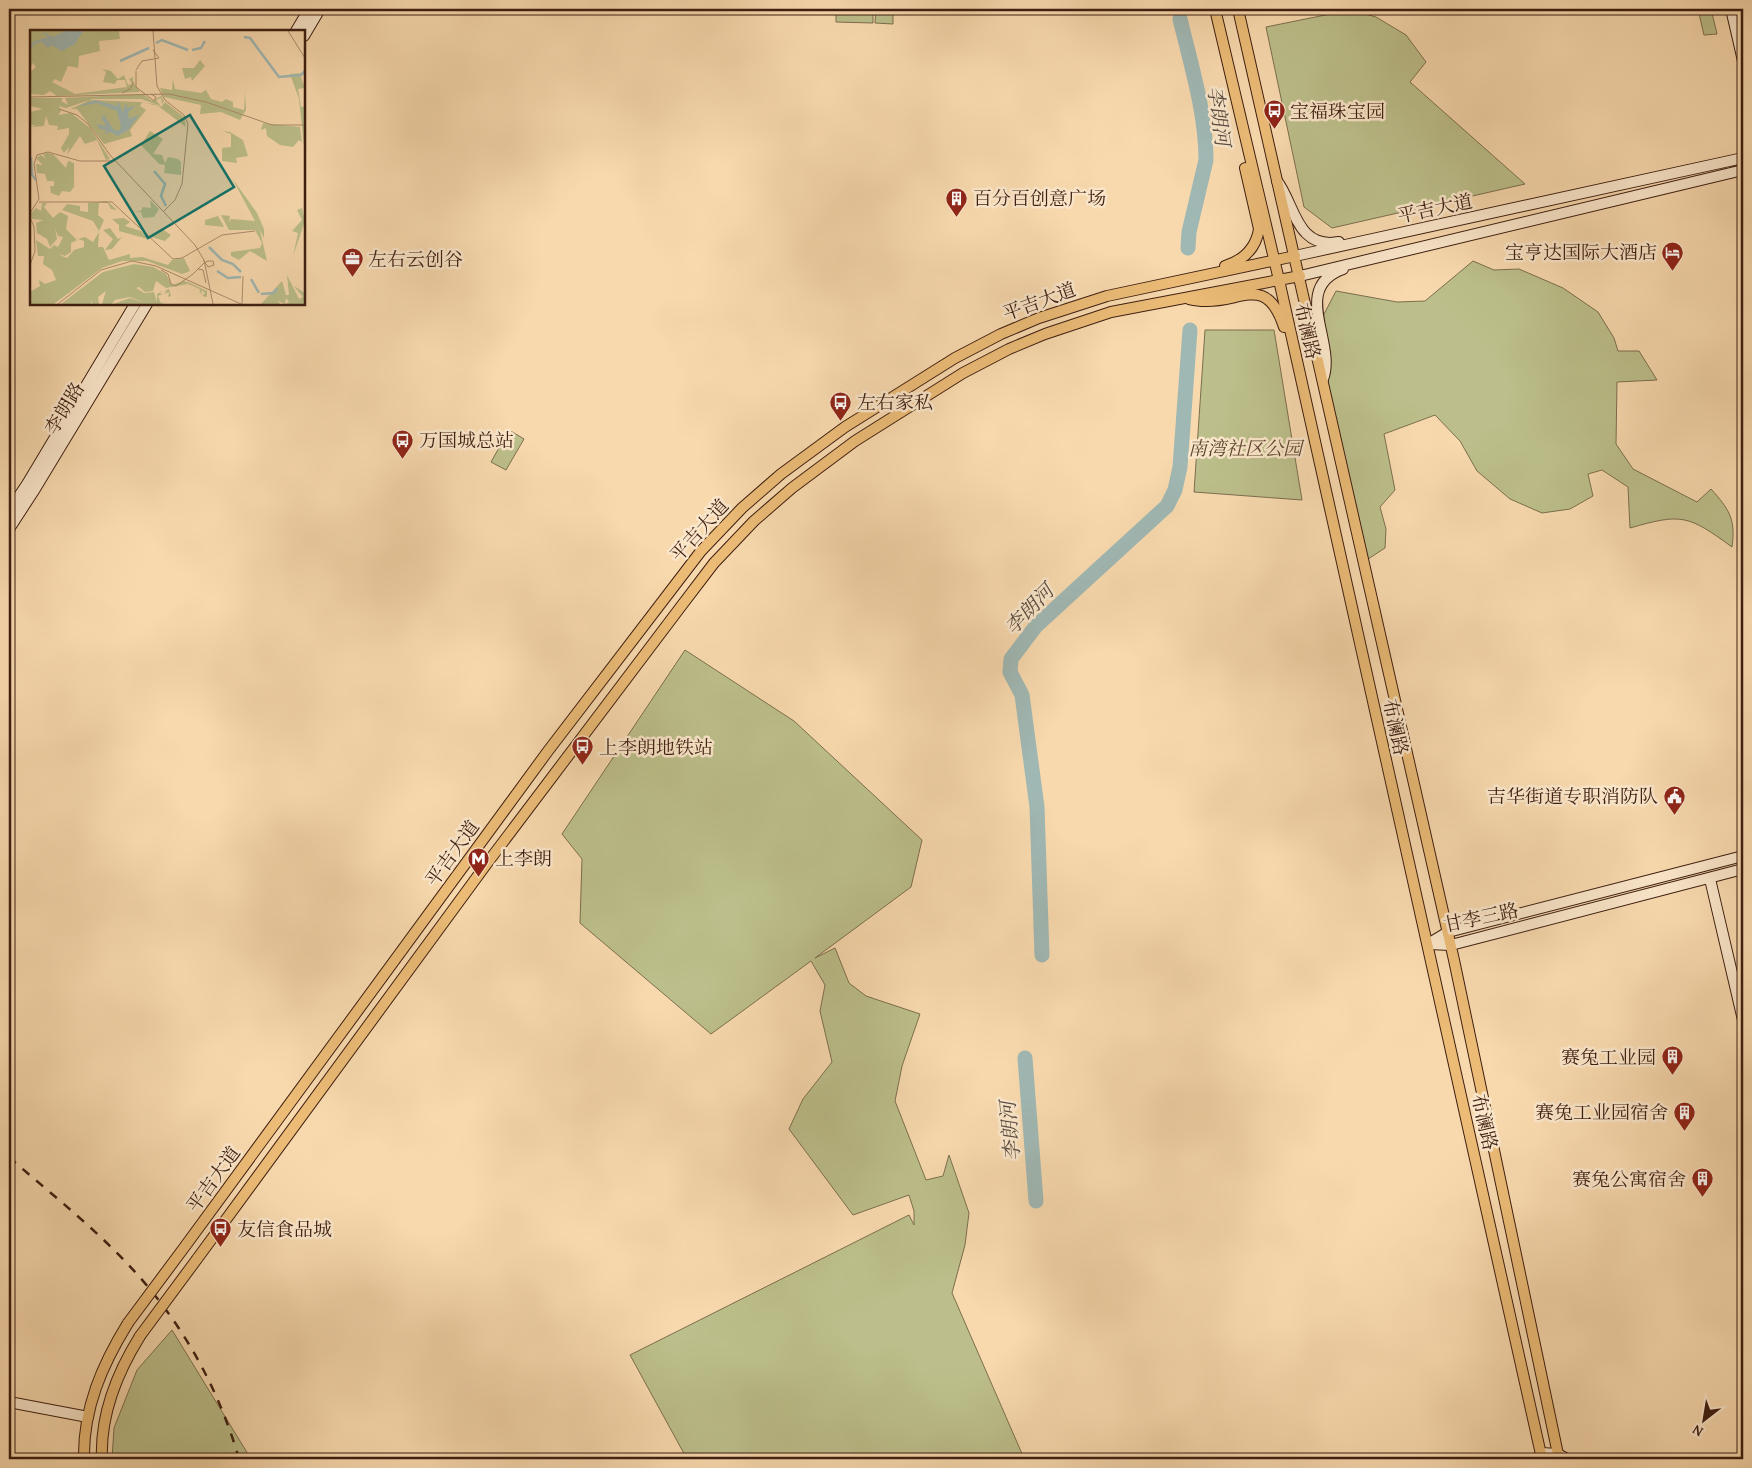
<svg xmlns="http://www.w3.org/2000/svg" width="1752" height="1468" viewBox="0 0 1752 1468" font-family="'Gentium Book Plus','Noto Serif SC',serif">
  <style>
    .green { fill: #bcbf8b; stroke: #7c6e4e }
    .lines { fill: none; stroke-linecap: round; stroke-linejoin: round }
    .river { stroke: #a0b8b4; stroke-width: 15 }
    .secondary-casing { stroke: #3d1e11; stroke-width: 12 }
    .primary-casing { stroke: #3d1e11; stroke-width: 12 }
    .secondary { stroke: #fae6ca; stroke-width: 10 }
    .primary { stroke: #ecbc77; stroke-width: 10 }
    .rail { stroke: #3d1e11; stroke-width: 2.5; stroke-dasharray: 9 9; stroke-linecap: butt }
    .primary-bridge-casing { stroke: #3d1e11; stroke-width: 12; stroke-linecap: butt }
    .primary-bridge { stroke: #ecbc77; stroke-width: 10 }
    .labels { text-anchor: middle; stroke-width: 5; stroke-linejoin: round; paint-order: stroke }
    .poi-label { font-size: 19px; fill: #3d1e11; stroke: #fae6ca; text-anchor: start }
    .street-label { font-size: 19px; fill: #3d1e11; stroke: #fae6ca }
    .park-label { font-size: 19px; font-style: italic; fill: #5d4630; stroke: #fae6ca }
    .water-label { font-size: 20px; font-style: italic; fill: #5b4c42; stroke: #fae6ca }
    .inset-river { fill: none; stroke: #a0b8b4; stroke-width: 2.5 }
    .inset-road { fill: none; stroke: #ad8e6f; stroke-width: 1 }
    .view { fill: #0f766e; fill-opacity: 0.15; stroke: #0f766e; stroke-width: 2.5 }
    .inset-edge { fill: none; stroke: #3d1e11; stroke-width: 2.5 }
  </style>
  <rect width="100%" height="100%" fill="#f8d9ae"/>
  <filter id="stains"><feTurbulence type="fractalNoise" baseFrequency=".004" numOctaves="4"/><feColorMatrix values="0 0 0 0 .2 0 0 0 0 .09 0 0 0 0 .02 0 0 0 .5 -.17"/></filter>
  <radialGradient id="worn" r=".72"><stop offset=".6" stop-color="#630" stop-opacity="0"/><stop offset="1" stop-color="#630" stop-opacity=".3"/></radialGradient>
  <path class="green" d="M 836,9 L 873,9 L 873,23 L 836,22 Z
    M 876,9 L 893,9 L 893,24 L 875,23 Z
    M 1698,9 L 1711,9 L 1717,34 L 1704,35 Z
    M 1350,10 L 1376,17 L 1406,35 L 1426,62 L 1410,82 L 1525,184 L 1332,228 L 1304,207 L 1266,27 Z
    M 1473,261 L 1494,270 L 1519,269 L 1563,288 L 1598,312 L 1614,338 L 1618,351 L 1639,351 L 1657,380 L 1617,382 L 1616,444 L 1633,469 L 1697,502 L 1711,489 C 1729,509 1736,519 1732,547 C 1688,515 1682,513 1630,528 L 1628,487 L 1602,470 L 1588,474 L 1593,496 L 1570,509 L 1542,513 L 1510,499 L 1477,471 L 1460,441 L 1435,415 L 1384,434 L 1395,490 L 1380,507 L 1386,529 L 1385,548 L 1368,559 L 1317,338 L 1322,318 L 1336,291 L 1397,302 L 1425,301 Z
    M 1205,330 L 1274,330 L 1302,500 L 1194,492 Z
    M 509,430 L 524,439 L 506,470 L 491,462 Z
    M 685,650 L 794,721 L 922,840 L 911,887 L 815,958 L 835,948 L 849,983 L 866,996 L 920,1014 L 902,1066 L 895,1101 L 926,1180 L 943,1176 L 949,1155 L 969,1213 L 965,1245 L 952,1293 L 1023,1456 L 1016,1459 L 687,1459 L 630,1355 L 909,1215 L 914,1225 L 914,1211 L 909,1195 L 853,1215 L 789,1129 L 803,1099 L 832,1062 L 820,1011 L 825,985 L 811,961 L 711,1034 L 580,923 L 582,859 L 562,834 Z
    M 172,1330 L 251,1459 L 112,1459 L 114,1428 L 137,1370 Z"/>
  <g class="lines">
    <path class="river" d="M 1180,19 C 1191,65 1206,113 1206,160 L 1189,232 L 1188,248
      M 1042,955 L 1037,807 L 1022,695 L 1010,672 L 1011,659 L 1036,626 L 1167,506 L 1175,490 L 1180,467 L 1190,330
      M 1025,1058 L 1036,1201"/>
    <defs>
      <path id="secondary" d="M 1731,9 L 1743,61
        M 1741,9 L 1743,20
        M 296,31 L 309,9
        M 304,36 L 320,9
        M 1277,181 C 1295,204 1296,250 1339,242
        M 1295,256 L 1743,158
        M 1300,276 L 1743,170
        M 1323,379 C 1337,343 1290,288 1343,269
        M 9,511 L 27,484 L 135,304
        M 9,529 L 35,489 L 147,304
        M 1710,879 L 1743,1020
        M 1428,944 L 1448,932 L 1743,856
        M 1429,944 L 1451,945 L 1743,869
        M 9,1402 L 88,1417
        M 1541,1453 L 1558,1454 L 1567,1459"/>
      <path id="primary" d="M 1215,9 L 1279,280 L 1542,1459
        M 1238,9 L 1454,960 L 1559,1459
        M 1225,266 C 1244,260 1256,248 1259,229 L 1245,168
        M 1189,299 C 1194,300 1199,301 1204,301 C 1241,303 1266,273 1284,327
        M 186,1245 L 548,751 L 701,551 L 742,508 L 781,474 L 845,427 L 955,358 L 1001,334 L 1039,318 L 1107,296 L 1295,256
        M 197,1259 L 488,862 L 679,609 L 714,563 L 754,521 L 792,488 L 855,441 L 963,373 L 1009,349 L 1045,334 L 1111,312 L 1300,276
        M 84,1459 C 83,1409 102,1365 128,1323
        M 102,1459 C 100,1414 117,1373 140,1336"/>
    </defs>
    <use href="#secondary" class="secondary-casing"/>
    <use href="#primary" class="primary-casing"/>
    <use href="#secondary" class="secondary"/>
    <use href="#primary" class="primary"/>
    <path class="rail" d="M 9,1157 C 44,1188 81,1217 114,1250 C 174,1309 216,1379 239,1459"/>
    <defs>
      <path id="primary-bridge" d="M 128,1323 L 186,1245
        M 140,1336 L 197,1259"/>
    </defs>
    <use href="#primary-bridge" class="primary-bridge-casing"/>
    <use href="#primary-bridge" class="primary-bridge"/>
  </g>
  <defs>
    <symbol id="bus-pin" viewBox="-11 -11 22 30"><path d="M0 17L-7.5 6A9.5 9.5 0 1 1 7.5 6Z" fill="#8f2418" stroke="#fae6ca"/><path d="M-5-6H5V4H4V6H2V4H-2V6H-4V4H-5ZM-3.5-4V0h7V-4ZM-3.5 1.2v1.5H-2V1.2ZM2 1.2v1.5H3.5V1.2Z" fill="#fff"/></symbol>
    <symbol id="building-pin" viewBox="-11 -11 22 30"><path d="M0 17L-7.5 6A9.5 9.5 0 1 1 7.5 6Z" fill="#8f2418" stroke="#fae6ca"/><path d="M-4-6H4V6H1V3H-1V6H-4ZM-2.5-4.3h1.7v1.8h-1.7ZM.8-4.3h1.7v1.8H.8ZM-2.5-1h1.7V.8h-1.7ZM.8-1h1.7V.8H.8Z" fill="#fff"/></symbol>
    <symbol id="hotel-pin" viewBox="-11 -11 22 30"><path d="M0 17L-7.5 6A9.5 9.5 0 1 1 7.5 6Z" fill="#8f2418" stroke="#fae6ca"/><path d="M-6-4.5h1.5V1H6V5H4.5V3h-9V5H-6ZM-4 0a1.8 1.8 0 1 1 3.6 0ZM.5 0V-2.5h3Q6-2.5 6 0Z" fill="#fff"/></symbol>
    <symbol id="office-pin" viewBox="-11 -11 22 30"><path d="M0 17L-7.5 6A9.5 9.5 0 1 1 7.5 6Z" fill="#8f2418" stroke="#fae6ca"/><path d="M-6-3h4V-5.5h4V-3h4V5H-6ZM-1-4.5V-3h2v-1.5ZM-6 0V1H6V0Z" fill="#fff"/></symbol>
    <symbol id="civic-pin" viewBox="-11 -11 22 30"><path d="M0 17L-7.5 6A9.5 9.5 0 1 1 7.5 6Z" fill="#8f2418" stroke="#fae6ca"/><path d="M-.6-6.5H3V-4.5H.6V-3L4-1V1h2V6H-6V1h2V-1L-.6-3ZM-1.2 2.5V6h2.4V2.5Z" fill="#fff"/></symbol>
    <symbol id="metro-pin" viewBox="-11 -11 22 30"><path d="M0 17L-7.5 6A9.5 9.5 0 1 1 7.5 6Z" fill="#8f2418" stroke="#fae6ca"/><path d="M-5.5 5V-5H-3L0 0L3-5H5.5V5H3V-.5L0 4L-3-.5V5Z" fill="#fff"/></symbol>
  </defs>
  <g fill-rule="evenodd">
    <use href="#bus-pin" x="1262" y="98" width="25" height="34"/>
    <use href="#building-pin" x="944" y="186" width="25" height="34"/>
    <use href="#hotel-pin" x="1660" y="240" width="25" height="34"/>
    <use href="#office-pin" x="340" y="246" width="25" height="34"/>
    <use href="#bus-pin" x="828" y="390" width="25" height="34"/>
    <use href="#bus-pin" x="390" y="428" width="25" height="34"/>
    <use href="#bus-pin" x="570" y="734" width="25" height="34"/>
    <use href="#civic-pin" x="1662" y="784" width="25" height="34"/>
    <use href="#metro-pin" x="466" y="846" width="25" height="34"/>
    <use href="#building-pin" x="1660" y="1044" width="25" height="34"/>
    <use href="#building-pin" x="1672" y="1100" width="25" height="34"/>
    <use href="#building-pin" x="1690" y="1166" width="25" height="34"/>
    <use href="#bus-pin" x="208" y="1216" width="25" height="34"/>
  </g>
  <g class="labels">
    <g class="poi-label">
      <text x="1290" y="118">宝福珠宝园</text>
      <text x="973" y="205">百分百创意广场</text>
      <text x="1657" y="259" text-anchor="end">宝亨达国际大酒店</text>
      <text x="368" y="266">左右云创谷</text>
      <text x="857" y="409">左右家私</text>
      <text x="419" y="447">万国城总站</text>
      <text x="599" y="754">上李朗地铁站</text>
      <text x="1658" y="803" text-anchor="end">吉华街道专职消防队</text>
      <text x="495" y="865">上李朗</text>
      <text x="1656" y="1064" text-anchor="end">赛兔工业园</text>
      <text x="1668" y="1119" text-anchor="end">赛兔工业园宿舍</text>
      <text x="1686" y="1186" text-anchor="end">赛兔公寓宿舍</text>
      <text x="237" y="1236">友信食品城</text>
    </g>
    <g class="street-label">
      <text transform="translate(1435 208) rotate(-12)" y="7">平吉大道</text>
      <text transform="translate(1039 301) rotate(-20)" y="7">平吉大道</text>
      <text transform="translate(1308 331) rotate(77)" y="7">布澜路</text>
      <text transform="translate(64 408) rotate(-59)" y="7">李朗路</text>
      <text transform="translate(699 530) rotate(-48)" y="7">平吉大道</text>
      <text transform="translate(1396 727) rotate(78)" y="7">布澜路</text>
      <text transform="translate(452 853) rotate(-54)" y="7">平吉大道</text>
      <text transform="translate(1481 917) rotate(-12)" y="7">甘李三路</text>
      <text transform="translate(1485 1122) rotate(77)" y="7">布澜路</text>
      <text transform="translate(213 1179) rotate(-54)" y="7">平吉大道</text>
    </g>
    <g class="park-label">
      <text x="1245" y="455">南湾社区公园</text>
    </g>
    <g class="water-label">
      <text transform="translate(1219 116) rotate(82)" y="7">李朗河</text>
      <text transform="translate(1029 609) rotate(-46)" y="7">李朗河</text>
      <text transform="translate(1010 1131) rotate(-95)" y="7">李朗河</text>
    </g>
  </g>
  <g transform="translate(30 30)">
    <rect width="275" height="275" fill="#f8d9ae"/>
    <path d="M 0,1 L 89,1 L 90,9 L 69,11 L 70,21 L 49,26 L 48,38 L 38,36 L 31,52 L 25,49 L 22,52 L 45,64 L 97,57 L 95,50 L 87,50 L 85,54 L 73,52 L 76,42 L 72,39 L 81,41 L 88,49 L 94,45 L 98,55 L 102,54 L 99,49 L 103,47 L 103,52 L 110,62 L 27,66 L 20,61 L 14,65 L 0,64 L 0,42 L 6,37 L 3,33 L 0,37 ZM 170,30 L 175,36 L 162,51 L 161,47 L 155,49 L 152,38 L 164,38 ZM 273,43 L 271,47 L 275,58 L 268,59 L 271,77 L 275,76 L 275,126 L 269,69 L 260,44 ZM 143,49 L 145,59 L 171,63 L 176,60 L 181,69 L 192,72 L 196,69 L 203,72 L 203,77 L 214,80 L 215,62 L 216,80 L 210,90 L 191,82 L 170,84 L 171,75 L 134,67 L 130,58 L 142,60 ZM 113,64 L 122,71 L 131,66 L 134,71 L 132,74 L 131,68 L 126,70 L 131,76 L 111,69 L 63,69 L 36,78 L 29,76 L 31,81 L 28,85 L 41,83 L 60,98 L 80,129 L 76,130 L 67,110 L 55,114 L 50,106 L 37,125 L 39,117 L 34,123 L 31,118 L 39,104 L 39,98 L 27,100 L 28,96 L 19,95 L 16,86 L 14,96 L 0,97 L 6,95 L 0,95 L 0,82 L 13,79 L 0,76 L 0,68 L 33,68 L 31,71 L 38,75 L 35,68 ZM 60,70 L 109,72 L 124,74 L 131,77 L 135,72 L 154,87 L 156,97 L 128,76 L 112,72 L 110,76 L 116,80 L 100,100 L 102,106 L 74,114 L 47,79 L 41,79 ZM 233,93 L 270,97 L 272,112 L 269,110 L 263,117 L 250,115 L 237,106 L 236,98 L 231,100 ZM 120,101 L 133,109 L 123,124 L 132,125 L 135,133 L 138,127 L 148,129 L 151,132 L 151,145 L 134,143 L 135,135 L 129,134 L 111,115 ZM 192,101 L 200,102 L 213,110 L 218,126 L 206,128 L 207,133 L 192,131 L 192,118 L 201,117 L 201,104 ZM 17,123 L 23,124 L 36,138 L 38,131 L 44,133 L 44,157 L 40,162 L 32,161 L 29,166 L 21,163 L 20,156 L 24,156 L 24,151 L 17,151 L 15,144 L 7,143 L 6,134 L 13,135 L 6,128 L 11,125 L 16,129 L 13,124 ZM 202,148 L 227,183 L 234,199 L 234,208 ZM 120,170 L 129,179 L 124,187 L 113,188 L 111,182 L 103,182 L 111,181 L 113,177 L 121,178 ZM 77,171 L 87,180 L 81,179 L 78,173 L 69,173 L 68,185 L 74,190 L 69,201 L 63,191 L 32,180 L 37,174 L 50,176 L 50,181 L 58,182 L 58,173 ZM 12,173 L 17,173 L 14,177 L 23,188 L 30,182 L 38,186 L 36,199 L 47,210 L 41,213 L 41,222 L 35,226 L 30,224 L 32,226 L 37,228 L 44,220 L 54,217 L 54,211 L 48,209 L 55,207 L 63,212 L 69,202 L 68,217 L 73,217 L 79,230 L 100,224 L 100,228 L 112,227 L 138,235 L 142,230 L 154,228 L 160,241 L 152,244 L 117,231 L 92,231 L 72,238 L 24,274 L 1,274 L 0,262 L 10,256 L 9,250 L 15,254 L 26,250 L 22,240 L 13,234 L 14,226 L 8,226 L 6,210 L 20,219 L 24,215 L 28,217 L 33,207 L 28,206 L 25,198 L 27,209 L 20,217 L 17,209 L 7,203 L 6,193 L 13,190 L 2,189 L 0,184 L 6,178 L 11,181 ZM 272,178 L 275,191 L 263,226 L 268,203 L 262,201 L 272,190 L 267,180 ZM 191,185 L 200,186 L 199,192 L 201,189 L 225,191 L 230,201 L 237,231 L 220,221 L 209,230 L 201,226 L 201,222 L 230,218 L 232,213 L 225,200 L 199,200 ZM 188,186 L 194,197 L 175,195 L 175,190 ZM 94,188 L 100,192 L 95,196 L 111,201 L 118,209 L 89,201 L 89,195 L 82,189 ZM 80,198 L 88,209 L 92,207 L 82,219 L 75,220 L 83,209 L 73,200 ZM 132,199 L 141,205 L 135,211 L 121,207 ZM 104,234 L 123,237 L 136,244 L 142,255 L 154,251 L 160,253 L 177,261 L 177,267 L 172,266 L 175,263 L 171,259 L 172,261 L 171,265 L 170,260 L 168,265 L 170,259 L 158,254 L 136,258 L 126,251 L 123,261 L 115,262 L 109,257 L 106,258 L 114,263 L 124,262 L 127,272 L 127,264 L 130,262 L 139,259 L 141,266 L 138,267 L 139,262 L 134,264 L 138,259 L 129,263 L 133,264 L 128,266 L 129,268 L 134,267 L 129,268 L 130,271 L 135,269 L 130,271 L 131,273 L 136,272 L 131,274 L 83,274 L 100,268 L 115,273 L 100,267 L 85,270 L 82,274 L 72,274 L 76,261 L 68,267 L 69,274 L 62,274 L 62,270 L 61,274 L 31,274 L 73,242 ZM 257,245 L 269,269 L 273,267 L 264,256 L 275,263 L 275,274 L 256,274 L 259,272 L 256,268 L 255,274 L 248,271 L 250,274 L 231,274 L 252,251 L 256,265 L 259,265 Z" fill="#bcbf8b"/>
    <path d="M 12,1 L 23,7 L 35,1 L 53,1 L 45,14 L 32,21 L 21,15 L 18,18 L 12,13 L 14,8 L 18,8 ZM 65,70 L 87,76 L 88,71 L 93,82 L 96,72 L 97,78 L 105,76 L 98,82 L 99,89 L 109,85 L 98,100 L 88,106 L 80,102 L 75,104 L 76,100 L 70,99 L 66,94 L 77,96 L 71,88 L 74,85 L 83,99 L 89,101 L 91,97 L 87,81 L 67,73 L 46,77 Z" fill="#a0b8b4"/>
    <path class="inset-river" d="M 214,7 L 220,8 L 249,47 L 271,45 L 275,41M 126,13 L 132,10 L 158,20M 0,19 L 3,13 L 15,9M 162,20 L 171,18 L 175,11M 90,31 L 119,18M 1,127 L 2,145 L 6,150M 124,141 L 135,154 L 131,166 L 136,176M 179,217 L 192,230 L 203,234 L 211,242M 187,241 L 198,248 L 211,247M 221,249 L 229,263M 231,264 L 244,263 L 247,258"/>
    <path class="inset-road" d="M 123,1 L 127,56 L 135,70 L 154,85 L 158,94 L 152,154 L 145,170 L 133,182M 258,1 L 275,28M 106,40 L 112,31 L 129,28 L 123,20M 106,41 L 106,57 L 124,71 L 126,67 L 121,64M 92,63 L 100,59 L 104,52M 0,67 L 139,64 L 176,72 L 242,95 L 275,95M 29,79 L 47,85 L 58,94 L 80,125 L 165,215 L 174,230 L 183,274M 9,172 L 82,172 L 143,229 L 152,228 L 192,205 L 225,201M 0,183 L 9,169 L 4,134 L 7,125 L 18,122 L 50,131 L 85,131M 0,187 L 4,197 L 5,221 L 0,235M 168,239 L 173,240 L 176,253M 131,240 L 138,244 L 141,254 L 146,256 L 163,244 L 174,233 L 178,231 L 183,231 L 184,235 L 178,237 L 177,235 L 175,233 L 174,231 L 174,230M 28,274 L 71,240 L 102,231 L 126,236 L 211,274M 212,274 L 213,246"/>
    <path class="view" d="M 160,85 L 204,157 L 118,208 L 74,136 Z"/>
    <rect width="275" height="275" class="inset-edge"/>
  </g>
  <rect width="1752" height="1468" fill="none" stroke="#f8d9ae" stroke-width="30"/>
  <rect x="10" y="10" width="1732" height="1448" fill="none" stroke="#3d1e11" stroke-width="2.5"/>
  <rect x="15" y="15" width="1722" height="1438" fill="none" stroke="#3d1e11"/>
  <g transform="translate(1704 1420) rotate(211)" stroke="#fae6ca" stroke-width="4" paint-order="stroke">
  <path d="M0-4L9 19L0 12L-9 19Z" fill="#3d1e11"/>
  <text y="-8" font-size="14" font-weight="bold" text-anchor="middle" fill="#3d1e11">N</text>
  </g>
  <rect width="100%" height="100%" filter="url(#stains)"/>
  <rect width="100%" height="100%" fill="url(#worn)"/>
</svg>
